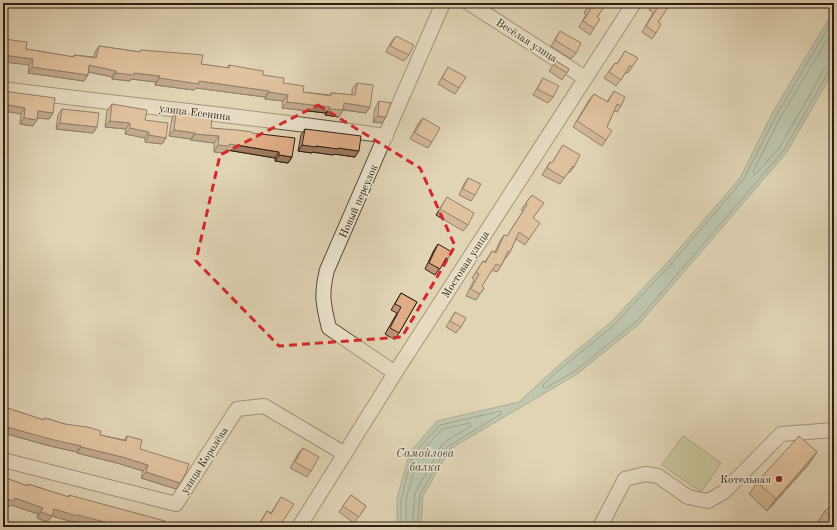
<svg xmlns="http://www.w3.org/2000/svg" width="837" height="530" viewBox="0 0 837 530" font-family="'Old Standard TT',serif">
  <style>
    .park { fill: #b6bc8b; stroke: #716d4e }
    .water { fill: #95b9a8; stroke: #6b7b6c }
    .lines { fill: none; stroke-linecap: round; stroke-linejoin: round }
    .shore { stroke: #606c5c; stroke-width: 1 }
    .minor-casing { stroke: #594c3a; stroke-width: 16 }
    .minor { stroke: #ece3cf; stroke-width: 14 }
    .wall { fill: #c19573; stroke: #2c1e11 }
    .shaded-wall { fill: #9d795e; stroke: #2c1e11 }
    .building { fill: #e0ad86; stroke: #2c1e11 }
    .marked { fill: none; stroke: #d62828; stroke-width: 3; stroke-dasharray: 8 5; stroke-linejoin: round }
    .poi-dot { fill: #8f2418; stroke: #ece3cf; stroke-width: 1.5 }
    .labels { text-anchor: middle; stroke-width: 3; stroke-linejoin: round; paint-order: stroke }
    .street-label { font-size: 11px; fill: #2c1e11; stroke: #ece3cf }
    .poi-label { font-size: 11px; fill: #2c1e11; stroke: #ece3cf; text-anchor: end }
    .water-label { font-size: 12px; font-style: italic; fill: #4c4c3e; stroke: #ece3cf }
  </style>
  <rect width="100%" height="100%" fill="#e1d4b5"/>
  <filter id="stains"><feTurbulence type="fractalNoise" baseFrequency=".005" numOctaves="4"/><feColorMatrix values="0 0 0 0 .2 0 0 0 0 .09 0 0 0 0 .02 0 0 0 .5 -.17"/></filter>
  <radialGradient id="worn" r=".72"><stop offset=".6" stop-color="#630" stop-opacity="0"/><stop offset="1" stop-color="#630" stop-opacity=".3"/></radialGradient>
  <path class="park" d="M 683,436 L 721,463 L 701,492 L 662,465 Z"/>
  <path class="water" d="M 834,10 L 834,70 L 787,152 L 639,324 L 577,374 L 450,449 L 423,496 L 421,527 L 397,527 L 397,498 L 410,452 L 437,421 L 519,402 L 558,366 L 610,323 L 667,263 L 740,178 L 773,112 Z"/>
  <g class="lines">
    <path class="shore" d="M 834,18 L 777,114 L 743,180 L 670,265 L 613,326 L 560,369 L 543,385 L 543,388 L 546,388 L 575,371 L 637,321 L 784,150 L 829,71 L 834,69
      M 834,28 L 781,116 L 753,172 L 754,175 L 756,174 L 780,147 L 825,68 L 829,65 L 834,64
      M 401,527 L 401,499 L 413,454 L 440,425 L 501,411 L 501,414 L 447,447 L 420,494 L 417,527
      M 406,527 L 406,499 L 418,456 L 442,429 L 470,423 L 471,426 L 446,441 L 442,445 L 415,493 L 412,527"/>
    <defs>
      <path id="minor" d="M 469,3 L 585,78
        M 3,89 C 131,106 259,117 386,136
        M 395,373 L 329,328 C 323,304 321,294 327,270 L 443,3
        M 3,460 L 176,504 L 237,409 L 264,406 L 345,454
        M 299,527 L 395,373 L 634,3
        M 600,527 L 625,479 L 645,474 L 658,476 L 688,497 L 708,501 L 724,492 L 781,434 L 834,430"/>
    </defs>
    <use href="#minor" class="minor-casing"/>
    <use href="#minor" class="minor"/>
  </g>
  <path class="wall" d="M 423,3 L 435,3 L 432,7 Z
    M 590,3 L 611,3 L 609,5 L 606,4 L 597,17 L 594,28 L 590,35 L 579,27 L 586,15 L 584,13 Z
    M 654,3 L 679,3 L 676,7 L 670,4 L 658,22 L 656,33 L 652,39 L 642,32 L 653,13 L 649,10 Z
    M 560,31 L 576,53 L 571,59 L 551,46 Z
    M 396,36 L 409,55 L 404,61 L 386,52 L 391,42 Z
    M 99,46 L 139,52 L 141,50 L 201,64 L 227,68 L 229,65 L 263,75 L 283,83 L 303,92 L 330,95 L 331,93 L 352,95 L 352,89 L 357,83 L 370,107 L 366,113 L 343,110 L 339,117 L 325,115 L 326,113 L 282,108 L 283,101 L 265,99 L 265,97 L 196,88 L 194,90 L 155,85 L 156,82 L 131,79 L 130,81 L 112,79 L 112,77 L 88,72 L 88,75 L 84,81 L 28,73 L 29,65 L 26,49 L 73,57 L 74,55 L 94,57 L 95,52 Z
    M 625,51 L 632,67 L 628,73 L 626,72 L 616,86 L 604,78 L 615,63 L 617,64 Z
    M 556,61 L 569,69 L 562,80 L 549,71 Z
    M 448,67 L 459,88 L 455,94 L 438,84 Z
    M 543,78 L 553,97 L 548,103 L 533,95 Z
    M 3,91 L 53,113 L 49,119 L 37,118 L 33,126 L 20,124 L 21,114 Z
    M 614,91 L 621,106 L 617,112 L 614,111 L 607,127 L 606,140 L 602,146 L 573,127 L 589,100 L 594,94 L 607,102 Z
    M 379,101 L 386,117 L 382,123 L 373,122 L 375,108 Z
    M 112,104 L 166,138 L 162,144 L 145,142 L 145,138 L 125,134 L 126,129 L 105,127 L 107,111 Z
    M 62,109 L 97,127 L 93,133 L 56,129 L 58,115 Z
    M 176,112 L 190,116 L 211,128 L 252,133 L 292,157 L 288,163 L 275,161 L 275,158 L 227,150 L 225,153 L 214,152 L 214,143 L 191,140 L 191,139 L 169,136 L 172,118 Z
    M 423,118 L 432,142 L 428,148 L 410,139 L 418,124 Z
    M 305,129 L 355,157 L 334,154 L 333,155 L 312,152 L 312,153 L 298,151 L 301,135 Z
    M 563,145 L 574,167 L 569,173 L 568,172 L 560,184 L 542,175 L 550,162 L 552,163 Z
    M 468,178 L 475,195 L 471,201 L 459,195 L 464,184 Z
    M 532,195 L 533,218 L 529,239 L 525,245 L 516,239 L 510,252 L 506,258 L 505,258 L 501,266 L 497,272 L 492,270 L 482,286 L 484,288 L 476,300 L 466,296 L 474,280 L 472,278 L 483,261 L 485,262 L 492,251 L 495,252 L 500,241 L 504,235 L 507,236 L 523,211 L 521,210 Z
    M 447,197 L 468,225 L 463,231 L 436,215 Z
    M 438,244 L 448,259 L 443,265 L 442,264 L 435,275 L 425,269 L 434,250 Z
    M 401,293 L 417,302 L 399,333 L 395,340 L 385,334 L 397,313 L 391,310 Z
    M 455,312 L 461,327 L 456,333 L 446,327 Z
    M 4,407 L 44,420 L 45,418 L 100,435 L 124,440 L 127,436 L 140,449 L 176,489 L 141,478 L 143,471 L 117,463 L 77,453 L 77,452 L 50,446 L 3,433 L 3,408 Z
    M 303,448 L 311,471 L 307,477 L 290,468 L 298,454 Z
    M 809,464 L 767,511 L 749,494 L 757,482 Z
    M 3,477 L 27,486 L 28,484 L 68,497 L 69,495 L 74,521 L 73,522 L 52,516 L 47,522 L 37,518 L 38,514 L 11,505 L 9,507 L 3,505 Z
    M 351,495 L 366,506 L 354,523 L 339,512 Z
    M 281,497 L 279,527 L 257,527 L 267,511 L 271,513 Z
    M 834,502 L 834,527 L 821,527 L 817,523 L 825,511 Z"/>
  <path class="shaded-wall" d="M 3,55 L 33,59 L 29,65 L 3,62 Z
    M 89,65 L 116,71 L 112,77 L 85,71 Z
    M 32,67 L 88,75 L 84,81 L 28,73 Z
    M 116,73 L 134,73 L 160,76 L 156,82 L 131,79 L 130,81 L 112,79 Z
    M 159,78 L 199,81 L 269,91 L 265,97 L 196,88 L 194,90 L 155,85 Z
    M 269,92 L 288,95 L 283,101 L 265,99 Z
    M 287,102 L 330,107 L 326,113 L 282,108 Z
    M 344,103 L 370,107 L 366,113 L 339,109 Z
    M 3,104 L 25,108 L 21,114 L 3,111 Z
    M 330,109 L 343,110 L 339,117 L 325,115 Z
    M 38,111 L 53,113 L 49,119 L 34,118 Z
    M 378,116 L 386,117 L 382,123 L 373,122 Z
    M 24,118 L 37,120 L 33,126 L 20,124 Z
    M 110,121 L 130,123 L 126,129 L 105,127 Z
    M 60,123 L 97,127 L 93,133 L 56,129 Z
    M 130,128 L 149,132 L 145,138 L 125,134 Z
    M 174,130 L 195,133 L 191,139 L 169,136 Z
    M 195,134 L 219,136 L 214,143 L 191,140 Z
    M 149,135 L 166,138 L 162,144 L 145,142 Z
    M 230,144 L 279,152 L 275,158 L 227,150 L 225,153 L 214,152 L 218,145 Z
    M 302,145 L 338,148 L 359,151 L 355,157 L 334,154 L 333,155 L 312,152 L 312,153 L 298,151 Z
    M 279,155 L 292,157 L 288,163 L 275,161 Z
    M 3,426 L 81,446 L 77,452 L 50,446 L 3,433 Z
    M 81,447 L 122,457 L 148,465 L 143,471 L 117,463 L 77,453 Z
    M 817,452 L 809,464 L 767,511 L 776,499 Z
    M 146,472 L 180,483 L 176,489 L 141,478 Z
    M 3,498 L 15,498 L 43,508 L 38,514 L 11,505 L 9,507 L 3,505 Z
    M 54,509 L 121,524 L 131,527 L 96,527 L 74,521 L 73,522 L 52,516 L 47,522 L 37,518 L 41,512 Z"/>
  <path class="building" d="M 591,3 L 607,3 L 597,17 L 600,19 L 594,28 L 583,21 L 591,9 L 588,7 Z
    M 654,3 L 671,3 L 658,22 L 661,24 L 656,33 L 646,26 L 658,7 L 653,4 Z
    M 560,31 L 581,43 L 576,53 L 555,40 Z
    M 396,36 L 414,45 L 409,55 L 390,46 Z
    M 3,39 L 27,42 L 26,49 L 74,57 L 74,55 L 96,58 L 99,46 L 140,52 L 141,50 L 203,55 L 201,64 L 229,68 L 229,65 L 263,71 L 263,75 L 284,78 L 283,83 L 304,86 L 303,92 L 331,96 L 331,93 L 355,95 L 357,83 L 373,85 L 370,107 L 344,103 L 343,110 L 330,109 L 330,107 L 287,102 L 288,95 L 269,92 L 269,91 L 199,81 L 199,84 L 159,78 L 160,76 L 134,73 L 134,75 L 116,73 L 116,71 L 89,65 L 88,75 L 32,67 L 33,59 L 3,55 L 3,57 Z
    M 625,51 L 638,58 L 632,67 L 630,65 L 621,80 L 609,72 L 615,63 L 617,64 Z
    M 556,61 L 569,69 L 567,73 L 554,65 Z
    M 448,67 L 466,77 L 459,88 L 442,78 Z
    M 543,78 L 559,86 L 553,97 L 537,89 Z
    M 3,91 L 55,98 L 53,113 L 38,111 L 37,120 L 24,118 L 25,108 L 3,104 Z
    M 614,91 L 625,97 L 621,106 L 617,104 L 607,127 L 612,131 L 606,140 L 577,121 L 594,94 L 608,102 Z
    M 379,101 L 391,103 L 386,117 L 378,116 Z
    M 112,104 L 147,110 L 145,120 L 168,123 L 166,138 L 149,135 L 149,132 L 130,128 L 130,123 L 110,121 Z
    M 62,109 L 99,113 L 97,127 L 60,123 Z
    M 176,112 L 190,114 L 190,116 L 212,118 L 211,128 L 237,130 L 252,132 L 252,133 L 295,138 L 292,157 L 279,155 L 279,152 L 230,144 L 229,146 L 218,145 L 219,136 L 195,134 L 195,133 L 174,130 Z
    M 423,118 L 440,128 L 432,142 L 415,133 Z
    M 305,129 L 361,136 L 359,151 L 338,148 L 338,149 L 316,146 L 316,147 L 302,145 Z
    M 563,145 L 580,155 L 574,167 L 573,166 L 564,178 L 547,168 L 550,162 L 552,163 Z
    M 468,178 L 481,184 L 475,195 L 463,189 Z
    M 532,195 L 544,203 L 533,218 L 540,223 L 529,239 L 519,232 L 510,252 L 508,251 L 501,266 L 496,264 L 482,286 L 484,288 L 480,294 L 471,289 L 479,274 L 476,272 L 483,261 L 485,263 L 492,251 L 496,253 L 504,235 L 507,236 L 527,205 L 526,203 Z
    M 447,197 L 474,213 L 468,225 L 440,209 Z
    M 438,244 L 452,252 L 448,259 L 446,258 L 440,269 L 429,263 Z
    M 401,293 L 417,302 L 399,333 L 390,328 L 401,307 L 395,304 Z
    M 455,312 L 466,318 L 461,327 L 450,321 Z
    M 4,407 L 44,420 L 45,418 L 65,424 L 87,427 L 101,431 L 100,435 L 126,441 L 127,436 L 142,440 L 140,449 L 189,464 L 186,473 L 180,483 L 146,472 L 148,465 L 122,457 L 81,447 L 81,446 L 54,440 L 3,426 L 3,409 Z
    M 799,436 L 817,452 L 776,499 L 757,482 Z
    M 303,448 L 319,457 L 311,471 L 295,462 Z
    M 3,477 L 28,486 L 28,484 L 69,497 L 69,495 L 165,521 L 163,527 L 131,527 L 121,524 L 120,526 L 78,515 L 77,516 L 54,509 L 52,516 L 41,512 L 43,508 L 15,498 L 14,501 L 3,498 Z
    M 351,495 L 366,506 L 359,517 L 343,506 Z
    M 281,497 L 294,504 L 279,527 L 266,527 L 260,523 L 267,511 L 271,514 Z
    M 834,502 L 834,519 L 825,511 Z"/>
  <path d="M0 0H837V530H0ZM 318,105 L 420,168 L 455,246 L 402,337 L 279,346 L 196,261 L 220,155 Z" fill="#e1d4b5" fill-opacity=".55" fill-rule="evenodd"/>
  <path class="marked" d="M 318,105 L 420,168 L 455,246 L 402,337 L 279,346 L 196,261 L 220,155 Z"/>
  <circle class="poi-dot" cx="779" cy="479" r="4"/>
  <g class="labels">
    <g class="street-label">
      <text transform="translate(527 40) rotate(33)" y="4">Весёлая улица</text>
      <text transform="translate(195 112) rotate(7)" y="4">улица Есенина</text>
      <text transform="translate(358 201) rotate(-66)" y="4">Новый переулок</text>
      <text transform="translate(465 264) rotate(-57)" y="4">Мостовая улица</text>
      <text transform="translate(204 460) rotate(-57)" y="4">улица Королёва</text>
    </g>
    <g class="poi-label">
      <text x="771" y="483">Котельная</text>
    </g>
    <g class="water-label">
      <text x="425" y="457">Самойлова<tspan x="425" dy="14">балка</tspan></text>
    </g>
  </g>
  <rect width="837" height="530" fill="none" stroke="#e1d4b5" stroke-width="16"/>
  <rect x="4" y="4" width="829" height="522" fill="none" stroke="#2c1e11" stroke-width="2"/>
  <rect x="8" y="8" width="821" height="514" fill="none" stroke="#2c1e11"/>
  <rect width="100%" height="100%" filter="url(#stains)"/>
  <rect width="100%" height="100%" fill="url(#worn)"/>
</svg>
